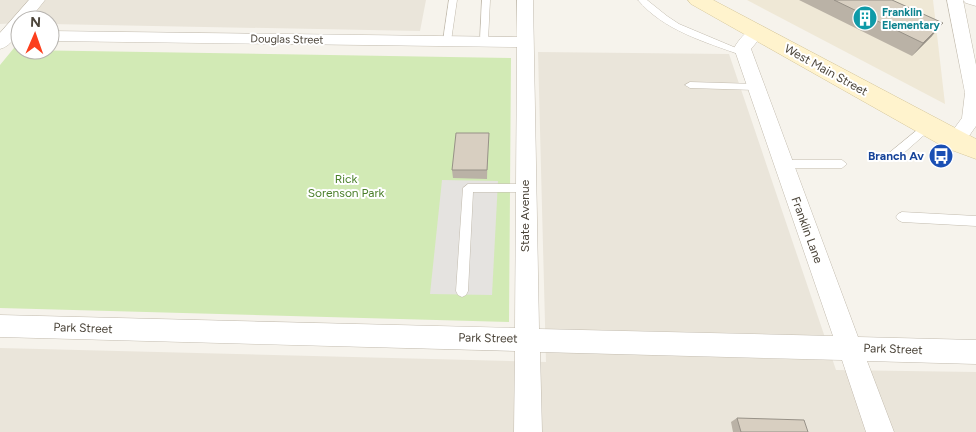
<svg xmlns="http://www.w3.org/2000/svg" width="976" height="432" viewBox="0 0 976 432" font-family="Figtree,sans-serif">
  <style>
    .residential { fill: #eae5da }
    .education { fill: #efe8d6 }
    .green { fill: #d2eab5 }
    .parking { fill: #e5e3e0 }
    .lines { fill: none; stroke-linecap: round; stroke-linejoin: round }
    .lane-casing { stroke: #c2bbae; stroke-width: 1 }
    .street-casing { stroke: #c2bbae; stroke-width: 1 }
    .secondary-casing { stroke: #d6c79b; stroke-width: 1 }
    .lane { fill: #fff; fill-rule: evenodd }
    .street { fill: #fff; fill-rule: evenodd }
    .secondary { fill: #fff3cd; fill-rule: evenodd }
    .wall { fill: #bab2a6 }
    .shaded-wall { fill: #979187 }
    .building { fill: #d8cfc1; stroke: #979187 }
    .labels { text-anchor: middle; stroke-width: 4; stroke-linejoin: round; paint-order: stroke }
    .far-culture-label { font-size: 11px; font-weight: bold; fill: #0d838f; stroke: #fff; text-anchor: start }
    .far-street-label { font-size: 11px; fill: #4b4439; stroke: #fff }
    .street-label { font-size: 12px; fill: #4b4439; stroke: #fff }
    .transit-label { font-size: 12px; font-weight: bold; fill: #164399; stroke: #fff; text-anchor: end }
    .park-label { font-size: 12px; fill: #4a7f2a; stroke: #fff }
  </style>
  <rect width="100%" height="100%" fill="#f6f3ec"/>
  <path class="residential" d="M 0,0 L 426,0 L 420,31 L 50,24 L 50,20 L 20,20 L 20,23 L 0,24 Z
    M 538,52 L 729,54 L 836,370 L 976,372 L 976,432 L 0,432 L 0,348 L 546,362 Z"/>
  <path class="education" d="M 747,0 L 933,0 L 945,104 Z"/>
  <path class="green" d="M 14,48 L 20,48 L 20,50 L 511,58 L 509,322 L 0,308 L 0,65 Z"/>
  <path class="parking" d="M 442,180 L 498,181 L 492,295 L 430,294 Z"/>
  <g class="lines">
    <defs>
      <path id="lane" d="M 449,0 L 457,0 L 451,41 L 447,44 L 443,41 Z
        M 482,0 L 490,0 L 488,41 L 484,44 L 480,41 Z
        M 638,0 L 647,0 L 667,16 L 679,24 L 748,53 L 747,55 L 741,55 C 705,42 663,30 638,0 Z
        M 690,82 L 756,84 L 761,87 L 756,90 L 690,88 L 685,85 Z
        M 927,122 L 932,126 L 931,129 L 897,159 L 889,159 L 888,156 L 889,153 Z
        M 784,160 L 842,160 L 847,164 L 842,168 L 784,168 L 779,164 Z
        M 468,184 L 525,184 L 530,188 L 525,192 L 473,192 L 468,291 L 466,295 L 462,297 L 458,295 L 456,291 L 463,188 Z
        M 902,212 L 976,216 L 976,226 L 902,222 L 898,220 L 896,217 L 898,214 Z"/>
      <path id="street" d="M 29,0 L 45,0 L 29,20 L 20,20 C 20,32 12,46 0,49 L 0,33 Z
        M 517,0 L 533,0 L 539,329 L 833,336 L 734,48 C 740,38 750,25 763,28 L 765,32 L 751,49 L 858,337 L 976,340 L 976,364 L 867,361 L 894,432 L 866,432 L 842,360 L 540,352 L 542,432 L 514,432 L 515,351 L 0,337 L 0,315 L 515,328 L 517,47 L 50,41 L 50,31 L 517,37 Z
        M 947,0 L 963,0 L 976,65 L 976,126 L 962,146 L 955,148 L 948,146 L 945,141 L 962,118 L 965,93 Z
        M 963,0 L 976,0 L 976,6 L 966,3 Z"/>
      <path id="secondary" d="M 688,0 L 713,0 L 976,139 L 976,159 L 946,148 L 691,4 Z"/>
    </defs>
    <use href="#lane" class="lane-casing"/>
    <use href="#street" class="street-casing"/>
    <use href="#secondary" class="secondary-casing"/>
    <use href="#lane" class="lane"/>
    <use href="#street" class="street"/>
    <use href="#secondary" class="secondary"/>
  </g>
  <path class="wall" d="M 799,0 L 892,0 L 932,36 L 912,56 Z
    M 488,142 L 487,179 L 453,178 L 452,170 Z
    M 737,418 L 808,432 L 733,432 L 731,422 Z"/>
  <path class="shaded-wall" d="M 943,23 L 932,36 L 912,56 L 923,43 Z"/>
  <path class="building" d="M 834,0 L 892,0 L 943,23 L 923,43 Z
    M 456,133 L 489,133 L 487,170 L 452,170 Z
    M 737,418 L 804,420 L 808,432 L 741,432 Z"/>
  <defs>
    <symbol id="building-disc" viewBox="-11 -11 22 22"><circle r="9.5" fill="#0f9aa8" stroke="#fff"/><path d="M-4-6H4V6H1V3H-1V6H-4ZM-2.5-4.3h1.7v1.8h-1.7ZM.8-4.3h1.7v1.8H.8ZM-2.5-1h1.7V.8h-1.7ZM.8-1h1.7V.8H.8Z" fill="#fff"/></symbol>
    <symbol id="bus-disc" viewBox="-11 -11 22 22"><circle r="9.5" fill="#1a4fb4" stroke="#fff"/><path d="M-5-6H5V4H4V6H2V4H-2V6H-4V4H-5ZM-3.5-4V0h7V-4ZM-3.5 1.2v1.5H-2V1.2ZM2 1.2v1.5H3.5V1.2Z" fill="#fff"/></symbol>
  </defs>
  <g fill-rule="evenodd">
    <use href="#building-disc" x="851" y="4" width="28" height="28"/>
    <use href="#bus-disc" x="927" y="142" width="28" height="28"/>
  </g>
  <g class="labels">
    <g class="far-culture-label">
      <text x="882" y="16">Franklin<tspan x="882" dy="13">Elementary</tspan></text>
    </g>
    <g class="far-street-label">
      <text transform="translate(287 39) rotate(1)" y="4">Douglas Street</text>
    </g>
    <g class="street-label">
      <text transform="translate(826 70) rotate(29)" y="4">West Main Street</text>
      <text transform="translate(525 216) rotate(-90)" y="4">State Avenue</text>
      <text transform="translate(807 230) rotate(70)" y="4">Franklin Lane</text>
      <text transform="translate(83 328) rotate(2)" y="4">Park Street</text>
      <text transform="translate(488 338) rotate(1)" y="4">Park Street</text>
      <text transform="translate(893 349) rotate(2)" y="4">Park Street</text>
    </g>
    <g class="transit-label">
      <text x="924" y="160">Branch Av</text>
    </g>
    <g class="park-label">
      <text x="346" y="183">Rick<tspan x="346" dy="14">Sorenson Park</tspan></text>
    </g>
  </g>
  <g transform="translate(35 35) rotate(2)"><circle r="24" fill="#ffffff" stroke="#b7b4b0"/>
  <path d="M0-4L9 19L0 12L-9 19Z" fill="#fc3f1d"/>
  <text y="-8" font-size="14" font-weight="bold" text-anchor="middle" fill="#4b4439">N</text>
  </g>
</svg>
